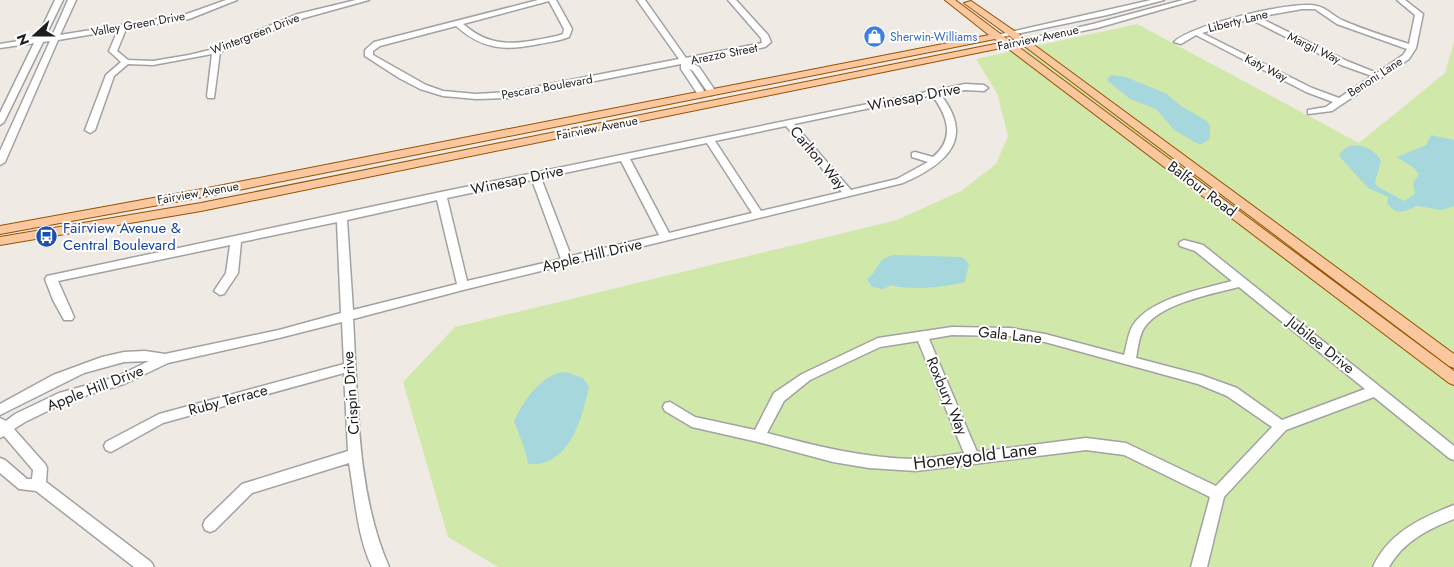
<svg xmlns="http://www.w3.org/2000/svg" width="1454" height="567" viewBox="0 0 1454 567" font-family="Jost,sans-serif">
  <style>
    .grass { fill: #d1e8ab }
    .water { fill: #a6d7dc }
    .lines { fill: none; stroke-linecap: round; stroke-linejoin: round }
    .minor-casing { stroke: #a2a2a2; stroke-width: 3 }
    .major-casing { stroke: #965203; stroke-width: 2 }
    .minor { fill: #fff; fill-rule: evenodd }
    .major { fill: #fac79e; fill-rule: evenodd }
    .labels { text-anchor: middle; stroke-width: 4; stroke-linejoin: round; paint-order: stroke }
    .far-street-label { font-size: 12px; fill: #1e1e1e; stroke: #fff }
    .far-shop-label { font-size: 12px; fill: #366cbe; stroke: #fff; text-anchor: start }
    .street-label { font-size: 15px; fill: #1e1e1e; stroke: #fff }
    .transit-label { font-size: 15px; fill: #164399; stroke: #fff; text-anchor: start }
    .near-street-label { font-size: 18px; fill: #1e1e1e; stroke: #fff }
  </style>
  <rect width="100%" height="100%" fill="#efeae4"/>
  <path class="grass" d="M 1137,24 L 1359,143 L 1445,73 L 1454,42 L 1454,567 L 498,567 L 448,537 L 403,382 L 455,327 L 897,220 L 961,191 L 996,164 L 1008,136 L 997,93 L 976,59 Z"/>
  <path class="water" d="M 1111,75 L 1126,77 L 1167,94 L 1181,106 L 1207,121 L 1210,126 L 1210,139 L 1200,145 L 1174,130 L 1156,109 L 1130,99 L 1108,81 L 1107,79 Z
    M 1431,135 L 1454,140 L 1454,206 L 1442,210 L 1417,206 C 1405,211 1397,217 1387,203 L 1388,197 L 1368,188 L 1339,156 C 1348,137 1374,146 1381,161 L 1375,182 L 1377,186 L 1404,201 L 1415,194 L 1413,183 L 1419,174 L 1414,168 L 1397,157 L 1426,145 Z
    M 895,255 L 962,257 L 969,264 L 965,282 C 949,287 906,291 892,285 L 883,289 L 872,287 L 867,279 C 881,269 874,259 895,255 Z
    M 566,372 L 583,378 L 589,387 C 582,419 569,468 528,464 L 525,450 L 514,421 C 524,401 541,373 566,372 Z"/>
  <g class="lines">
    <defs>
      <path id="minor" d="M 55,0 L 63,0 L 45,37 L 52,36 L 68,0 L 76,0 L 60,35 L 184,15 L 226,0 L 237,0 L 189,19 L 126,29 L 117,51 L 128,60 L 153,61 L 189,55 L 214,49 L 298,14 L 356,0 L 369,0 L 304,18 L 220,52 L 214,98 L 208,98 L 207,96 L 212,54 L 153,65 L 128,64 L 114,76 L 95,130 L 90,133 L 85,130 L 106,75 L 121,62 L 109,51 L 118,30 L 58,40 L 5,162 L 0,165 L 0,151 L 50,41 L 43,42 L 4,122 L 0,125 L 0,113 L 34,43 L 0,48 L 0,44 L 37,38 Z
        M 538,0 L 556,0 L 572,29 L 569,37 C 559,41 549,42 539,44 C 505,51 483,50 456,26 L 380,46 L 373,51 L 373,55 L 426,85 L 443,91 L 476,94 L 509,92 L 679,59 L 637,0 L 645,0 L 686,58 L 762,43 L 761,38 L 728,0 L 736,0 L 768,35 L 771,42 L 765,47 L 690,62 L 699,67 L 716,92 L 712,95 L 709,94 L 693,71 L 689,68 L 706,94 L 702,97 L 699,96 L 681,69 L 681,64 L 509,98 L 476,99 L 443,96 L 420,89 L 399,78 L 365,56 L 365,50 L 374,42 ZM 549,1 L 564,29 L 563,34 L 557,36 C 520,43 494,51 463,24 Z
        M 1151,0 L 1164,0 L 1107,15 L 997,38 L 993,36 Z
        M 1183,0 L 1195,0 L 1097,28 L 1023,43 L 1019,41 L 1093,24 Z
        M 1397,0 L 1405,0 L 1423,14 L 1416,48 L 1409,59 L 1332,111 L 1308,114 L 1308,110 L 1326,107 L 1333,102 L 1306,92 L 1196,35 L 1181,44 L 1174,42 C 1191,25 1293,0 1317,6 C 1327,8 1334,17 1344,21 C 1365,30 1387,37 1409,44 L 1415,15 ZM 1302,9 L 1315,9 L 1337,24 L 1407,49 L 1403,55 L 1377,73 L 1347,61 L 1258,17 ZM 1250,19 L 1341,65 L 1372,76 L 1339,98 L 1312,88 L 1202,33 Z
        M 965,84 L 984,85 L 988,88 L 984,91 L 965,90 L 940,94 C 976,139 946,164 903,183 L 463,290 L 353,319 C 358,400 356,492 389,567 L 372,567 C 357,536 355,497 349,463 L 252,493 L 215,530 L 210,532 L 205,530 L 203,525 L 205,520 L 242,484 L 348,451 L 344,373 L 163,423 L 111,452 L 106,450 L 104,446 L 106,442 L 159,414 L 344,364 L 342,322 L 279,338 L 168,363 L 124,384 L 68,401 L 25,422 L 14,429 L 45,464 L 47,468 L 46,482 L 151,562 L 154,567 L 134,567 L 36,491 L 19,489 L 0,473 L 0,458 L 5,460 L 27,479 L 32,479 L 33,470 L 4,436 L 0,438 L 0,418 L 6,421 L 15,414 L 59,393 L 116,377 L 149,361 L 124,362 L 84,373 L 0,415 L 0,404 L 53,375 L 102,357 L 124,352 L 145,351 L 165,354 L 279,330 L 341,313 L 337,222 L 241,242 L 238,273 L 224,294 L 220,295 L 214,291 L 226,273 L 230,245 L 58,281 L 74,317 L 72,320 L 64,320 L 53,300 L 45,279 L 47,276 L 441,192 ZM 932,95 C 947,115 956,138 933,157 L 915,152 L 912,153 L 912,157 L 928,162 L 897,179 L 851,190 L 794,124 ZM 786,126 L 842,192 L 761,211 L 715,141 ZM 707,143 L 752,213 L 669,233 L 630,159 ZM 621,161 L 659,235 L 571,256 L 541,178 ZM 532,180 L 561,259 L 467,281 L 447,198 ZM 437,200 L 457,284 L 353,310 L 347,220 Z
        M 1184,240 L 1203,245 L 1454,446 L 1454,460 L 1449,458 L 1374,397 L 1286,430 L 1224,497 L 1207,567 L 1191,567 L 1210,497 L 1124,455 L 1086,450 L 916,471 L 869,468 L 833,462 L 758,442 L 692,427 L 665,411 L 663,407 L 665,403 L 670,402 L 695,417 L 755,430 L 774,393 L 802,374 L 878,338 L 952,327 L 1010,328 L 1045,334 L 1124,355 C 1127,345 1128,333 1133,325 C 1151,298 1203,289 1232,281 L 1195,251 L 1180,246 L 1179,244 L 1180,242 ZM 1239,287 L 1365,389 L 1282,420 L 1237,388 L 1201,375 L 1136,358 C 1138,348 1139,336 1144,328 C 1161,303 1212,294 1239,287 ZM 952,335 L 1010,336 L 1045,342 L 1198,384 L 1227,396 L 1272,427 L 1216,486 L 1126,443 L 1086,438 L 977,452 L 929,339 ZM 918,341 L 964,453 C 948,455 931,459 914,459 C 863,458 816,446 767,433 L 784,401 L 810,380 L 880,347 Z
        M 1454,505 L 1454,519 C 1428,529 1403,542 1389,567 L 1373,567 C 1388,533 1421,518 1454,505 Z"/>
      <path id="major" d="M 945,0 L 955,0 L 1010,41 L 1015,40 L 964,3 L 971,1 L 1026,39 L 1454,354 L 1454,368 L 1449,366 L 1027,48 L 1021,44 L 1016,45 L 1454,371 L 1454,385 L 1449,383 L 1006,47 L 201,211 L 0,245 L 0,237 L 201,203 L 1000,43 L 995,39 L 208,196 L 0,234 L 0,226 L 208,188 L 989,35 Z"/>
    </defs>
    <use href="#minor" class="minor-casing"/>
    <use href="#major" class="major-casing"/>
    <use href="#minor" class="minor"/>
    <use href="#major" class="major"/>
  </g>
  <defs>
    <symbol id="shop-disc" viewBox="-11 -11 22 22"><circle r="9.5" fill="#3f7fe0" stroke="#fff"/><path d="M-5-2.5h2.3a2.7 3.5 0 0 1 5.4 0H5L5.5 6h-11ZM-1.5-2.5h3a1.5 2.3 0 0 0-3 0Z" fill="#fff"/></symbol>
    <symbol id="bus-disc" viewBox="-11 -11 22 22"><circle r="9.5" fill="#1a4fb4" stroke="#fff"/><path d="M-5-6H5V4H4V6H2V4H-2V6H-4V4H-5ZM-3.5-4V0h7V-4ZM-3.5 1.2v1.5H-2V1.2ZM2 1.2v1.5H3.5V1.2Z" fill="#fff"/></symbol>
  </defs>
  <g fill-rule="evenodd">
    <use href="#shop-disc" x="862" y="24" width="25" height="25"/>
    <use href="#bus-disc" x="34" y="224" width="25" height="25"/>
  </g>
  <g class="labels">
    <g class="far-street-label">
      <text transform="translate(1238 21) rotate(-14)" y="4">Liberty Lane</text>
      <text transform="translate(138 24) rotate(-10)" y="4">Valley Green Drive</text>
      <text transform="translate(255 34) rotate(-21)" y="4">Wintergreen Drive</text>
      <text transform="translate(1038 38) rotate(-12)" y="4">Fairview Avenue</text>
      <text transform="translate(1314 48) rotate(26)" y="4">Margil Way</text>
      <text transform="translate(724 54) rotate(-11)" y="4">Arezzo Street</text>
      <text transform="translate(1266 68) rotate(27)" y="4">Katy Way</text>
      <text transform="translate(1375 77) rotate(-33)" y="4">Benoni Lane</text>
      <text transform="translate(547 87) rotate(-10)" y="4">Pescara Boulevard</text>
      <text transform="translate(597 128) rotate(-11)" y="4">Fairview Avenue</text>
      <text transform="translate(198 193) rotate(-10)" y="4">Fairview Avenue</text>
    </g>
    <g class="far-shop-label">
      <text x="890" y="41">Sherwin-Williams</text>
    </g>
    <g class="street-label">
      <text transform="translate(914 97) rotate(-11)" y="5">Winesap Drive</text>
      <text transform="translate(818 158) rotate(50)" y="5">Carlton Way</text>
      <text transform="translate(517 180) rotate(-12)" y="5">Winesap Drive</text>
      <text transform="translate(1202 189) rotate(37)" y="5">Balfour Road</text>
      <text transform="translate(592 255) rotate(-13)" y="5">Apple Hill Drive</text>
      <text transform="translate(1010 335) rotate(6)" y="5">Gala Lane</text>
      <text transform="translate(1321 345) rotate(39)" y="5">Jubilee Drive</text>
      <text transform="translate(95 388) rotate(-21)" y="5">Apple Hill Drive</text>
      <text transform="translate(351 393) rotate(-94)" y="5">Crispin Drive</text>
      <text transform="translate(947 396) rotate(67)" y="5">Roxbury Way</text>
      <text transform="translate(228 400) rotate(-15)" y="5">Ruby Terrace</text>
    </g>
    <g class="transit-label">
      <text x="63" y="233">Fairview Avenue &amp;<tspan x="63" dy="17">Central Boulevard</tspan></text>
    </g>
    <g class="near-street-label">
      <text transform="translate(975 456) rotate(-7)" y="6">Honeygold Lane</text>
    </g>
  </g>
  <g transform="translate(35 35) rotate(249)" stroke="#ffffff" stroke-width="4" paint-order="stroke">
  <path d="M0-4L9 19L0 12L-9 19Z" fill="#1e1e1e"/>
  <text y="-8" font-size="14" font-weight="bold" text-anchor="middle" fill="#1e1e1e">N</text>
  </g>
</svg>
